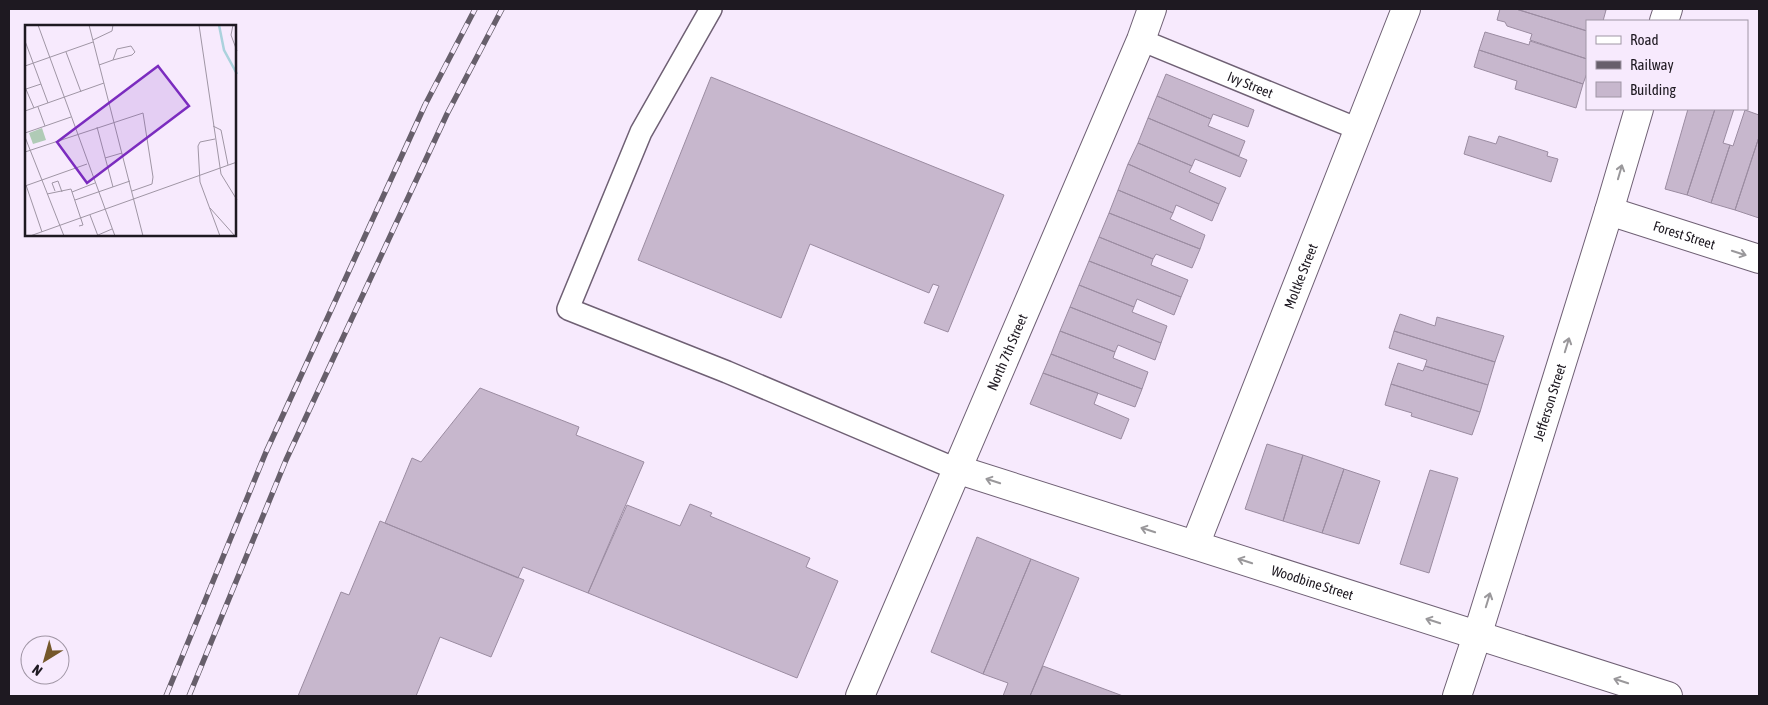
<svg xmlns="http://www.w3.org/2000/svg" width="1768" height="705" viewBox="0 0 1768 705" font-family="'Asap Condensed',sans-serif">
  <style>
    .building { fill: #c7b7cd; stroke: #9b8ca1 }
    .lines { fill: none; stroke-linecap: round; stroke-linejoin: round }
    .lane-casing { stroke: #6f6074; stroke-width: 24 }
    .street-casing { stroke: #6f6074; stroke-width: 30 }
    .secondary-casing { stroke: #6f6074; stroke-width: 30 }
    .lane { stroke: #fff; stroke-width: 21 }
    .street { stroke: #fff; stroke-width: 28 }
    .secondary { stroke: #fff; stroke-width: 28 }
    .rail-casing { stroke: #675f6b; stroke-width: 5.5 }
    .rail { stroke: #f7eafd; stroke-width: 4; stroke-dasharray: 11; stroke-linecap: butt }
    .oneway { stroke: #9a989b }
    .labels { text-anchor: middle; stroke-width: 5; stroke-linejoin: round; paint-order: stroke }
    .street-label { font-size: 14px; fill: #1e1921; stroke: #f7eafd }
    .inset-river { fill: none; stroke: #abd2dd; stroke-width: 2.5 }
    .inset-road { fill: none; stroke: #a096a5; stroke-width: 1 }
    .view { fill: #7b2cbf; fill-opacity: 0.15; stroke: #7b2cbf; stroke-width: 2.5 }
    .inset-edge { fill: none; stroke: #1e1921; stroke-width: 2.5 }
  </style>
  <rect width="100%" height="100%" fill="#f7eafd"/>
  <path class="building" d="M 1500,9 L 1516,9 L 1587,31 L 1587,59 L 1530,40 L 1532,34 L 1507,26 L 1505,22 L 1497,20 Z
    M 1516,9 L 1602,9 L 1606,10 L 1603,21 L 1587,21 L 1587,31 Z
    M 1485,32 L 1529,45 L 1530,41 L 1587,59 L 1587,73 L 1583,84 L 1479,50 Z
    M 1479,50 L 1583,84 L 1576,108 L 1515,89 L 1517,81 L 1474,67 Z
    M 1166,74 L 1254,110 L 1248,127 L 1213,114 L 1211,119 L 1157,96 Z
    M 711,77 L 1004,195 L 948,332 L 924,323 L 939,286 L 933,284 L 929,293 L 810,244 L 781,318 L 638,260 Z
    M 1157,96 L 1211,119 L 1208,126 L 1245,141 L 1239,156 L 1148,118 Z
    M 1688,109 L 1715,109 L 1687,195 L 1665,189 Z
    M 1715,109 L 1734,109 L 1723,143 L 1730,145 L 1711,203 L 1687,195 Z
    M 1745,110 L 1759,115 L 1759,137 L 1735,210 L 1711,203 L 1730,145 L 1733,146 Z
    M 1148,118 L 1247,160 L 1240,177 L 1195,159 L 1192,166 L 1138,143 Z
    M 1469,136 L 1496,144 L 1499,136 L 1548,152 L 1547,156 L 1558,159 L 1551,182 L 1464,154 Z
    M 1759,137 L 1759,218 L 1735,210 Z
    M 1138,143 L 1192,166 L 1189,172 L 1226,188 L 1219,204 L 1128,164 Z
    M 1128,164 L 1219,204 L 1212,221 L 1176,205 L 1173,213 L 1118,190 Z
    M 1118,190 L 1173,213 L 1170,219 L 1205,235 L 1200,249 L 1109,213 Z
    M 1109,213 L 1200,249 L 1192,268 L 1156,254 L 1153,259 L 1099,237 Z
    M 1099,237 L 1153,259 L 1151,265 L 1188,280 L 1181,297 L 1089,261 Z
    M 1089,261 L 1181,297 L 1174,315 L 1137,299 L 1134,307 L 1079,285 Z
    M 1079,285 L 1134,307 L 1132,312 L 1167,326 L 1161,343 L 1070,307 Z
    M 1070,307 L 1161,343 L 1155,360 L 1118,345 L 1115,352 L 1060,331 Z
    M 1400,314 L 1435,326 L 1437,317 L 1504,336 L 1495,362 L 1394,331 Z
    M 1060,331 L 1115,352 L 1113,358 L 1148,372 L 1142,389 L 1051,354 Z
    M 1394,331 L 1495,362 L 1488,385 L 1425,366 L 1427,360 L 1389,348 Z
    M 1051,354 L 1142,389 L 1135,407 L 1043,373 Z
    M 1398,363 L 1423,371 L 1425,366 L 1488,385 L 1480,412 L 1391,384 Z
    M 1043,373 L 1098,393 L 1094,404 L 1129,419 L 1121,439 L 1030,404 Z
    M 1391,384 L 1480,412 L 1472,435 L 1411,416 L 1412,413 L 1385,405 Z
    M 480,388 L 579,427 L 576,435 L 644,462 L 588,593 L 523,567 L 518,578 L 385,523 L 412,458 L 421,462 Z
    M 1267,444 L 1303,455 L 1283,521 L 1245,509 Z
    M 1303,455 L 1344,469 L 1322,533 L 1283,521 Z
    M 1344,469 L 1380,481 L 1359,544 L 1322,533 Z
    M 1430,470 L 1458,478 L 1429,573 L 1400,564 Z
    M 690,504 L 712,513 L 710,516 L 810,558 L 806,567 L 838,581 L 797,678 L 588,593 L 627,505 L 680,526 Z
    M 380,521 L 524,580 L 491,657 L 440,637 L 416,696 L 298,696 L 341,592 L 349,595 Z
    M 977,537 L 1031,559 L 983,674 L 931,652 Z
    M 1031,559 L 1079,578 L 1030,696 L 1003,696 L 1008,683 L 983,674 Z
    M 1043,666 L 1123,696 L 1030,696 Z"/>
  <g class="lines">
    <defs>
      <g id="lane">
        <path d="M 711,9 L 641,132 L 568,309 L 727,372 L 956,469"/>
        <path id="s1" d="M 1141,40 L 1358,129"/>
      </g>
      <g id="street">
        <path d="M 1664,21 L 1668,9"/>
        <path id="s2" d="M 1609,211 L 1759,259"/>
        <path id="s3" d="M 956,469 L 1668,696"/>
        <path id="s4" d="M 1195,545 L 1406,9"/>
        <path id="s5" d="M 1457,696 L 1477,636 L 1609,211 L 1639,109"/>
      </g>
      <g id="secondary">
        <path id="s6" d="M 860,696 L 1141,40 L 1152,9"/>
      </g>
    </defs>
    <use href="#lane" class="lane-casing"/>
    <use href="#street" class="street-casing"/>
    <use href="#secondary" class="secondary-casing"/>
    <use href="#lane" class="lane"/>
    <use href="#street" class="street"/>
    <use href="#secondary" class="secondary"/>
    <defs>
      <path id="rail" d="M 166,696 L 266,452 L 425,105 L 475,9
        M 189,696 L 286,460 L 447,114 L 502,9"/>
    </defs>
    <use href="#rail" class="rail-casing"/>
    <use href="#rail" class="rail"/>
  </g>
  <defs><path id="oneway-shaft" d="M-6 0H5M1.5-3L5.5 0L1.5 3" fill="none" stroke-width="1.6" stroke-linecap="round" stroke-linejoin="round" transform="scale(1.25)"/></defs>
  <g class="oneway">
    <use href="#oneway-shaft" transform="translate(1620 172) rotate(-74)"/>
    <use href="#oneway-shaft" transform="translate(1739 253) rotate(18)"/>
    <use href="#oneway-shaft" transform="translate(1567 345) rotate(-73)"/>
    <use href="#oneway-shaft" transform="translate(993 481) rotate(-162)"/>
    <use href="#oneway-shaft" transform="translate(1148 530) rotate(-162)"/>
    <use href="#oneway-shaft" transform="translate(1245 561) rotate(-162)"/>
    <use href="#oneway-shaft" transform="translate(1488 600) rotate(-73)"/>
    <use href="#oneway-shaft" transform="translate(1433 621) rotate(-162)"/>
    <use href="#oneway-shaft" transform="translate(1621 681) rotate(-162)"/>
  </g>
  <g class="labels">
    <g class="street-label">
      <text dy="5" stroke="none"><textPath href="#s1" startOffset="118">Ivy Street</textPath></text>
      <text dy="5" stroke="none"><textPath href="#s2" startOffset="79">Forest Street</textPath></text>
      <text dy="5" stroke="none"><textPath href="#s4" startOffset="289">Moltke Street</textPath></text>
      <text dy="5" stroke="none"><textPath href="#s6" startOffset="374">North 7th Street</textPath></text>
      <text dy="5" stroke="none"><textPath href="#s5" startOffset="308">Jefferson Street</textPath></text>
      <text dy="5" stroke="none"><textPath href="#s3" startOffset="374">Woodbine Street</textPath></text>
    </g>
  </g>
  <g transform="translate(25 25)">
    <rect width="211" height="211" fill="#f7eafd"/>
    <path d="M 17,103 L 21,115 L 8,119 L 4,108 Z" fill="#b0cbb6"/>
    <path class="inset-river" d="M 194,0 L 199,25 L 212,49"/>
    <path class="inset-road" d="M 13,0 L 90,211M 64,0 L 118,211M 174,0 L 196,149 L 212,175M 208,0 L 206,10 L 212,26M 68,15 L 87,6 L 88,0M 0,16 L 23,78M 41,27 L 56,67M 74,40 L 88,35 L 92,24 L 106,21 L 110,27 L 107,30 L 88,35M 0,41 L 68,17M 0,62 L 9,83M 1,64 L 16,59M 13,82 L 20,101M 0,86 L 79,58M 188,101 L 196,105 L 203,140M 72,102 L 88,162M 0,108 L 46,92M 0,112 L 39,211M 190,114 L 175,117 L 173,121 L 175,157 L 195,211M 0,127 L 118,88 L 128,152 L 127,159 L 107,166M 80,133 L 97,128M 1,160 L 17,207M 0,161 L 62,139M 30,166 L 27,158 L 33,156 L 37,167M 47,167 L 70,158M 22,169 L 46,164 L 58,200 L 54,201M 50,175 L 105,156M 185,183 L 210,211M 65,190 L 73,211M 73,210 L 87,204M 5,211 L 212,137"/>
    <path class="view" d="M 133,41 L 164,81 L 62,158 L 32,117 Z"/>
    <rect width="211" height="211" class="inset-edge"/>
  </g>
  <rect width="1768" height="705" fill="none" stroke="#1e1921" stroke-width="20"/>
  <rect x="1586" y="20" width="162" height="90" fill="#f7eafd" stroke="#a096a5"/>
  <rect x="1596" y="36" width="25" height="8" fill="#ffffff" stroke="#a096a5"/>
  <text x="1630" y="45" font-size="15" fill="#1e1921">Road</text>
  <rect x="1596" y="61" width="25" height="8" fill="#675f6b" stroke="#a096a5"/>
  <text x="1630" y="70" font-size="15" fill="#1e1921">Railway</text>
  <rect x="1596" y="82" width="25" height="15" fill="#c7b7cd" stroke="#a096a5"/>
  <text x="1630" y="95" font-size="15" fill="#1e1921">Building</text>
  <g transform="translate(45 660) rotate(217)"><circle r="24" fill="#f7eafd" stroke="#a096a5"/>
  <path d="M0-4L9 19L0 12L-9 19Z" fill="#75582b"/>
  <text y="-8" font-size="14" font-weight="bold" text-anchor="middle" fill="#1e1921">N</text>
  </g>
</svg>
